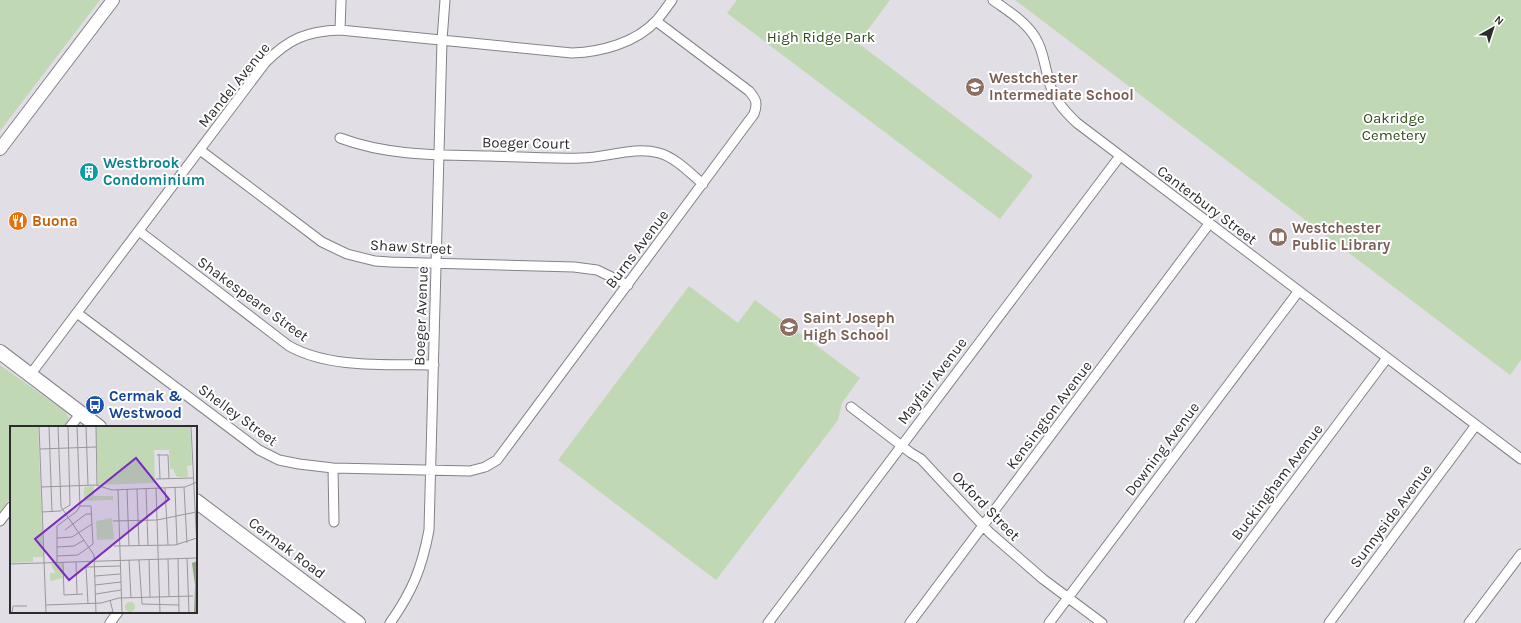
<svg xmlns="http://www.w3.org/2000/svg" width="1521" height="623" viewBox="0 0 1521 623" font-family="Karla,sans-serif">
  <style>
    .green { fill: #c0d8b3 }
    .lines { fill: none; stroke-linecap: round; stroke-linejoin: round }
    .minor-casing { stroke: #848288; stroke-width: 11 }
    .secondary-casing { stroke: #848288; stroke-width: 14 }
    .primary-casing { stroke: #848288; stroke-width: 16 }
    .minor { stroke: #fff; stroke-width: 9 }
    .secondary { stroke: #fff; stroke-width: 12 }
    .primary { stroke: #fff; stroke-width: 14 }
    .labels { text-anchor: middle; stroke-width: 4; stroke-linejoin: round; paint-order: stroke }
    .park-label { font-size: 15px; fill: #2b4a15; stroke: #fff }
    .education-label { font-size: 15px; font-weight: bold; fill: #785e54; stroke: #fff; text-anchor: start }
    .street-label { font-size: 15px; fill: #2c2b2e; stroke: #fff }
    .culture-label { font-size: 15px; font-weight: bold; fill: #0d838f; stroke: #fff; text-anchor: start }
    .food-label { font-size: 15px; font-weight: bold; fill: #c56008; stroke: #fff; text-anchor: start }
    .transit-label { font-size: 15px; font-weight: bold; fill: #164399; stroke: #fff; text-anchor: start }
    .inset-road { fill: none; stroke: #99979c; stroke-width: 1 }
    .view { fill: #7b2cbf; fill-opacity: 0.15; stroke: #7b2cbf; stroke-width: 2 }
    .inset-edge { fill: none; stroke: #2c2b2e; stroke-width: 2 }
  </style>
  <rect width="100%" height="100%" fill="#e1dfe5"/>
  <path class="green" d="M 0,0 L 100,0 L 0,131 Z
    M 737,0 L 890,0 L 858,43 L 1033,176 L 1000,219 L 727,13 Z
    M 1015,0 L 1521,0 L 1521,360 L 1510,375 Z
    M 689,286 L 738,323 L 755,300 L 860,378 L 842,403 L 838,420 L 716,580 L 558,460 Z
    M 0,365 L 65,411 L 69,418 L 64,427 L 11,427 L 11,497 L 0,512 Z"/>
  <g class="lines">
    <defs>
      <path id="minor" d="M 993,0 C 1008,11 1025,21 1035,37 C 1043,49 1044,63 1048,77 C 1052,97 1063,110 1077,123 L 1521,459
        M 340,30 L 341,0
        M 340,138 C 388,156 439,155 490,156 C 520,157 551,159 581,158 C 607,158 633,146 659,153 C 675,157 691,174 703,184
        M 200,150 L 322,242 L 347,254 L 375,261 L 390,262 L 574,267 L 597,270 L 628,285
        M 139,231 L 289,346 C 330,369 388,364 434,365
        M 77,313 L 259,450 L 279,460 L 299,464 L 333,468 L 470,471 L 485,467 L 497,460 L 754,114 C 758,103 756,99 749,91 L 656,21
        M 30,375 L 265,63 C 288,39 307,31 340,30 L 572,53 C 601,52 636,43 657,20 C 662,14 667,7 672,0
        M 851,407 L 911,453 L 921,459 L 990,533 L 1043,579 L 1102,623
        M 70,427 L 81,413
        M 333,468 L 334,522
        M 0,521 L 11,507
        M 110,623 L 118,612
        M 390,623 C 412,592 422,568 429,530 L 442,40 L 445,0
        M 768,623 L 1120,156
        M 910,623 L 1209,224
        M 1049,623 L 1298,292
        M 1189,623 L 1387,358
        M 1329,623 L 1476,425
        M 1469,623 L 1521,554"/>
      <path id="secondary" d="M 0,149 L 113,0"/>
      <path id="primary" d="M 0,352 L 99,427
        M 196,501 L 358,623"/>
    </defs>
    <use href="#minor" class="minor-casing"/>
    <use href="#secondary" class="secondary-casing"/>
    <use href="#primary" class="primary-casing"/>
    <use href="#minor" class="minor"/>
    <use href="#secondary" class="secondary"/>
    <use href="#primary" class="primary"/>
  </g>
  <defs>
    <symbol id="school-disc" viewBox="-11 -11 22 22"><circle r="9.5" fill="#8d6e63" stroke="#fff"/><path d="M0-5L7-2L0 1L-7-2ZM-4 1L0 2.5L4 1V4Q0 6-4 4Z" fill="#fff"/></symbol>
    <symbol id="building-disc" viewBox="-11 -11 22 22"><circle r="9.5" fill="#0f9aa8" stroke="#fff"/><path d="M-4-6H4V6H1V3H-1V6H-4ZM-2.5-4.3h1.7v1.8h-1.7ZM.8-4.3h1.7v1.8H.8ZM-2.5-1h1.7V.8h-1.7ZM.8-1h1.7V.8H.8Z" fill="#fff"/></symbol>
    <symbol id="restaurant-disc" viewBox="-11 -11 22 22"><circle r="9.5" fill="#e8710a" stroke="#fff"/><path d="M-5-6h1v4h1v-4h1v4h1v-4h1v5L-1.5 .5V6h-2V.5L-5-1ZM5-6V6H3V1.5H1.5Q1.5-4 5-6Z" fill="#fff"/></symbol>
    <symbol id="library-disc" viewBox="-11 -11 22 22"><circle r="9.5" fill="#8d6e63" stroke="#fff"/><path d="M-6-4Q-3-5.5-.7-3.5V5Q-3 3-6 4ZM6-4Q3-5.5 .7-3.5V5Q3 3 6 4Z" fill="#fff"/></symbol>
    <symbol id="bus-disc" viewBox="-11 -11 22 22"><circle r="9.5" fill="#1a4fb4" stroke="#fff"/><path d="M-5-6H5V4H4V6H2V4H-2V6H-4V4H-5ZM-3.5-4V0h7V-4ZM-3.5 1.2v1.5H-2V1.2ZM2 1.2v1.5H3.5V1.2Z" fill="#fff"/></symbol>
  </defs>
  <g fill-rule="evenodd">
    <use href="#school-disc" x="964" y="76" width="22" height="22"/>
    <use href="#building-disc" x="78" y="161" width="22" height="22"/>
    <use href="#restaurant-disc" x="7" y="210" width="22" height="22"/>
    <use href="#library-disc" x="1267" y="226" width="22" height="22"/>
    <use href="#school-disc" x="778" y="316" width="22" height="22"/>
    <use href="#bus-disc" x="84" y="394" width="22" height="22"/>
  </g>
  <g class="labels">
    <g class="park-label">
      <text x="821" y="42">High Ridge Park</text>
      <text x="1394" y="123">Oakridge<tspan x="1394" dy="17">Cemetery</tspan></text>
    </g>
    <g class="education-label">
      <text x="989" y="83">Westchester<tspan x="989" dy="17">Intermediate School</tspan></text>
      <text x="1292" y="233">Westchester<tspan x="1292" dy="17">Public Library</tspan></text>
      <text x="803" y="323">Saint Joseph<tspan x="803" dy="17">High School</tspan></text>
    </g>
    <g class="street-label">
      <text transform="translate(234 85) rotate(-51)" y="5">Mandel Avenue</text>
      <text transform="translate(526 143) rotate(1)" y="5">Boeger Court</text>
      <text transform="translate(1207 205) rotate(37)" y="5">Canterbury Street</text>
      <text transform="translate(411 247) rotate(3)" y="5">Shaw Street</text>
      <text transform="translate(637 249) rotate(-53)" y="5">Burns Avenue</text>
      <text transform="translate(253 299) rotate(36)" y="5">Shakespeare Street</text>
      <text transform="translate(421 316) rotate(-88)" y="5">Boeger Avenue</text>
      <text transform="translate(932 381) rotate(-53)" y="5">Mayfair Avenue</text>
      <text transform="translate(238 415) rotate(36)" y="5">Shelley Street</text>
      <text transform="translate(1049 415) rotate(-53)" y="5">Kensington Avenue</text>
      <text transform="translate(1162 449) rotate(-53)" y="5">Downing Avenue</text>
      <text transform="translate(1277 482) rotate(-53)" y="5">Buckingham Avenue</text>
      <text transform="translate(986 506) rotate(46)" y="5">Oxford Street</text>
      <text transform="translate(1391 516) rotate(-53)" y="5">Sunnyside Avenue</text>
      <text transform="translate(287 548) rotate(37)" y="5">Cermak Road</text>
    </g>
    <g class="culture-label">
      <text x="103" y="168">Westbrook<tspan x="103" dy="17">Condominium</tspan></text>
    </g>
    <g class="food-label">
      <text x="32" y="226">Buona</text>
    </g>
    <g class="transit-label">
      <text x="109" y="401">Cermak &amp;<tspan x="109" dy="17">Westwood</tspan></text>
    </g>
  </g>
  <g transform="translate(10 426)">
    <rect width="187" height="187" fill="#e1dfe5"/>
    <path d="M 0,0 L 28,0 L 33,131 L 23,131 L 23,136 L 0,137 ZM 86,0 L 180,0 L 182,39 L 177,40 L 178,51 L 167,51 L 163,43 L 160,43 L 159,24 L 144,24 L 145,57 L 88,59 ZM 84,60 L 84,70 L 103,70 L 103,74 L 74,75 L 74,61 ZM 102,92 L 104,113 L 87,114 L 86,95 ZM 52,137 L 53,152 L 40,155 L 40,147 L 45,147 L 41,138 ZM115 181a5 5 0 1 1 10 0a5 5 0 1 1-10 0Z" fill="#c0d8b3"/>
    <path d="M 187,135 L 187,187 L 184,187 L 185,159 L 182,137 Z" fill="#8fa782"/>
    <path class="inset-road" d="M 29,0 L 36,187M 39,0 L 42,86M 48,0 L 51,81 L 84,129 L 86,187M 76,0 L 78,59M 86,0 L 87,60M 181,0 L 187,123M 30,23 L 86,21M 149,28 L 150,53M 147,29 L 158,29 L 159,52M 146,53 L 183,52M 31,61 L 86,59 L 102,64 L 126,63 L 175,61 L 187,56M 174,61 L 177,117M 146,62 L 150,187M 155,62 L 158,119M 165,62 L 167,119M 117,63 L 119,120M 127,63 L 129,120M 136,63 L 138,120M 108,64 L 112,187M 32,86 L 50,85 L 60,79 L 58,0M 103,95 L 147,94 L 186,86M 55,104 L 76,88 L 82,88M 47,112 L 62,111 L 82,98M 104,120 L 165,119 L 187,112M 47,121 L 64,120 L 74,114M 47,130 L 68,129 L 83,118 L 81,80 L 70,80M 168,132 L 169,187M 177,132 L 179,187M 139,133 L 140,171M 158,133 L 159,170M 119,134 L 121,172M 129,134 L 132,178 L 169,179M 47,136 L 47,100 L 67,85 L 70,80 L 67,0M 53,136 L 54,169 L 73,168M 66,136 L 67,168M 0,138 L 187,132M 85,150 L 110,148M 85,159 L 111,156M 86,168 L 111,164M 78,178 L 76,141 L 110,140M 36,179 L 91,177 L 109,172 L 183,170M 2,187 L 3,180 L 17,180M 92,187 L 103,186 L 100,174"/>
    <path class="view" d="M 126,32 L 159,73 L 59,154 L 25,113 Z"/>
    <rect width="187" height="187" class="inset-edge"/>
  </g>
  <g transform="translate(1493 28) rotate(39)" stroke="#ffffff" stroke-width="3" paint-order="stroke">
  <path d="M0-3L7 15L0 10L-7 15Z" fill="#2c2b2e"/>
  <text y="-6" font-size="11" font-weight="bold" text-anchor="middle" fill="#2c2b2e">N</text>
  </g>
</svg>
